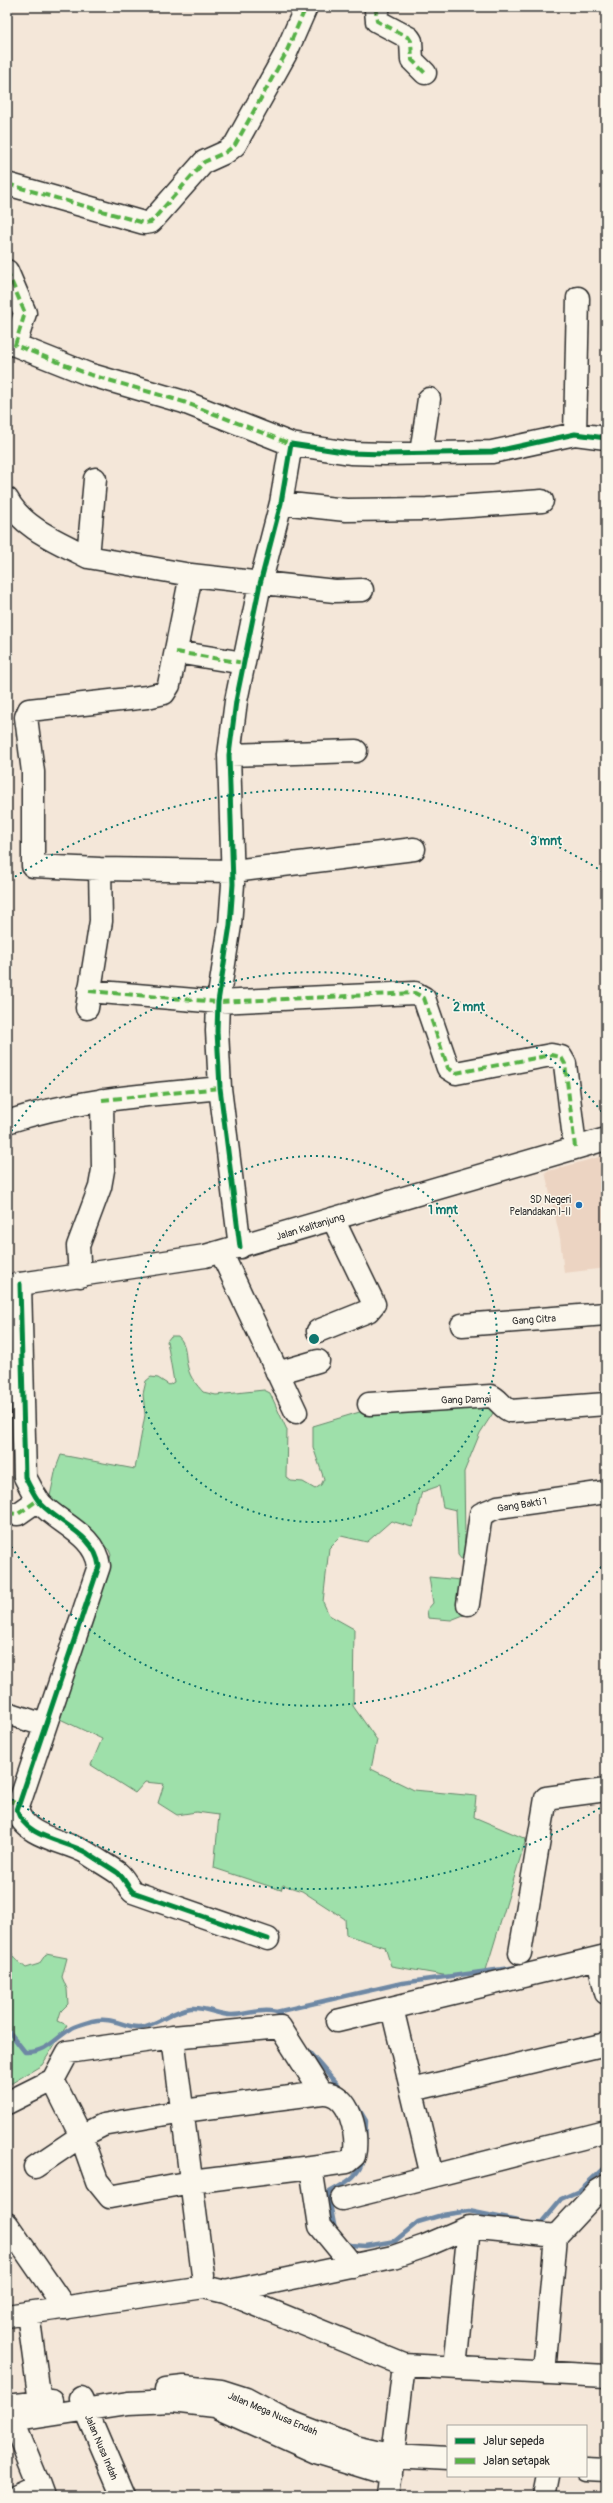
<svg xmlns="http://www.w3.org/2000/svg" width="613" height="2503" viewBox="0 0 613 2503" font-family="Pangolin,sans-serif">
  <style>
    .built { fill: #ecd4c2 }
    .green { fill: #9ee0aa; stroke: #64866a }
    .lines { fill: none; stroke-linecap: round; stroke-linejoin: round }
    .stream { stroke: #6e88a4; stroke-width: 4.5 }
    .minor-casing { stroke: #2b2b2b; stroke-width: 25 }
    .major-casing { stroke: #2b2b2b; stroke-width: 25 }
    .minor { stroke: #fbf7ec; stroke-width: 22 }
    .major { stroke: #fbf7ec; stroke-width: 22 }
    .quiet { stroke: #56b246; stroke-width: 4; stroke-dasharray: 8 4; stroke-linecap: butt }
    .cycleway-casing { stroke: #fbf7ec; stroke-width: 8 }
    .cycleway { stroke: #00873e; stroke-width: 5 }
    .ring { fill: none; stroke: #0f766e; stroke-width: 2; stroke-dasharray: 2 4 }
    .poi-dot { fill: #1f6fb2; stroke: #fbf7ec; stroke-width: 1.5 }
    .labels { text-anchor: middle; stroke-width: 3; stroke-linejoin: round; paint-order: stroke }
    .poi-label { font-size: 10px; fill: #2b2b2b; stroke: #fbf7ec; text-anchor: end }
    .street-label { font-size: 10px; fill: #2b2b2b; stroke: #fbf7ec }
    .centre { fill: #0f766e; stroke: #fbf7ec; stroke-width: 2 }
    .ring-label { font-size: 12px; text-anchor: middle; font-weight: bold; fill: #0f766e; stroke: #fbf7ec; stroke-width: 3; stroke-linejoin: round; paint-order: stroke }
  </style>
  <rect width="100%" height="100%" fill="#f4e7d9"/>
  <filter id="ink" filterUnits="userSpaceOnUse"><feTurbulence type="fractalNoise" baseFrequency=".025" numOctaves="2"/><feDisplacementMap in="SourceGraphic" scale="8" xChannelSelector="R" yChannelSelector="G"/><feConvolveMatrix kernelMatrix="1 2 1 2 8 2 1 2 1" color-interpolation-filters="sRGB"/></filter>
  <g filter="url(#ink)">
    <path class="built" d="M 606,1155 L 606,1268 L 564,1273 L 560,1238 L 545,1172 Z"/>
    <path class="green" d="M 171,1336 L 178,1336 C 188,1346 184,1355 188,1368 C 190,1378 197,1385 203,1392 L 216,1395 L 264,1390 L 270,1393 L 287,1430 L 286,1477 L 291,1481 L 303,1482 L 315,1489 L 321,1485 L 324,1479 L 313,1447 L 313,1426 L 373,1408 L 489,1404 L 495,1410 L 480,1433 L 464,1472 L 466,1614 L 451,1620 L 428,1618 L 427,1610 L 433,1603 L 429,1577 L 461,1580 L 462,1560 L 458,1555 L 456,1510 L 443,1507 L 439,1486 L 422,1492 C 417,1505 419,1515 412,1527 L 391,1521 L 367,1542 L 341,1536 L 329,1548 L 323,1602 L 329,1615 L 354,1629 L 353,1706 L 377,1740 L 371,1769 L 414,1790 L 476,1796 L 474,1817 L 526,1839 L 486,1970 L 449,1976 L 391,1966 L 385,1947 L 346,1935 L 345,1919 L 302,1891 L 283,1885 L 281,1890 L 214,1868 L 219,1815 L 196,1812 L 177,1815 L 158,1803 L 164,1784 L 145,1782 L 135,1793 L 91,1765 L 102,1739 L 60,1719 L 111,1555 L 109,1550 L 49,1501 L 56,1468 L 61,1455 L 135,1469 L 145,1415 L 143,1394 L 146,1381 L 151,1377 L 158,1378 L 169,1385 L 174,1382 L 167,1341 Z
      M 7,1944 L 15,1959 L 26,1968 L 39,1964 L 46,1954 L 67,1958 L 62,1977 L 67,1989 L 68,2004 L 61,2011 L 58,2021 L 67,2025 L 42,2065 L 7,2086 Z"/>
    <g class="lines">
      <path class="stream" d="M 276,2012 L 402,1983 L 517,1967
        M 7,2029 L 25,2052 C 47,2053 55,2038 72,2028 C 78,2025 86,2023 92,2021 C 114,2016 124,2028 140,2027 C 156,2026 173,2010 191,2008 C 207,2007 217,2015 232,2015 C 245,2015 259,2009 271,2011 C 279,2011 281,2016 285,2021
        M 308,2051 L 341,2089
        M 354,2101 L 366,2121 L 365,2142
        M 534,2224 L 541,2223 L 561,2199 L 579,2191 L 606,2166
        M 335,2230 L 328,2193 C 343,2184 360,2177 363,2159
        M 345,2243 L 351,2245 L 366,2246 L 395,2241 L 418,2222 L 442,2215 L 469,2211 L 523,2222"/>
      <defs>
        <path id="minor" d="M 379,7 L 376,10 L 377,21 L 409,38 L 411,41 L 412,60 L 425,73
          M 7,184 L 144,223 L 151,222 L 204,162 L 226,152 L 235,145 L 285,55 L 306,7
          M 7,271 L 25,313 L 15,345 L 88,374 L 184,402 L 291,444
          M 575,434 L 578,298
          M 421,453 L 429,399
          M 95,479 L 88,557 L 191,575 L 169,685 L 164,693 L 147,697 L 29,710 L 26,717 L 33,772 L 33,866 L 100,869 L 234,871 L 414,849
          M 7,499 C 23,529 60,542 88,557
          M 281,503 L 346,510 L 427,509 L 542,501
          M 191,575 L 335,591 L 362,590
          M 176,652 L 244,663
          M 229,755 L 356,751
          M 89,991 L 218,1002 L 415,993 L 424,998 L 448,1068 L 456,1073 L 551,1055 L 561,1057 L 565,1064 L 575,1147
          M 87,1008 L 101,921 L 100,869
          M 7,1122 C 76,1099 148,1095 220,1088
          M 240,1247 L 220,1088 L 217,1031 L 218,1002 L 230,925 L 233,884 L 229,755 L 236,701 L 260,584 L 281,503 L 291,444 L 350,453 L 385,454 L 492,452 L 575,434 L 606,438
          M 221,1252 L 296,1412
          M 80,1276 L 78,1246 L 100,1187 L 103,1170 L 102,1100
          M 20,1284 L 25,1477 C 30,1486 34,1496 41,1504 C 60,1524 95,1535 99,1566 L 17,1810 C 25,1838 64,1840 87,1853 C 97,1860 108,1866 118,1873 C 124,1878 127,1886 133,1892 L 268,1939
          M 462,1325 L 606,1314
          M 318,1331 L 368,1311 L 374,1304 L 333,1219
          M 277,1373 L 318,1361
          M 369,1404 L 491,1396 C 499,1399 502,1408 511,1411 L 606,1404
          M 7,1513 L 18,1514 L 38,1500
          M 468,1604 L 481,1514 L 498,1507 L 606,1492
          M 7,1713 L 44,1725
          M 520,1953 L 546,1798 L 606,1790
          M 598,1958 L 606,1993
          M 392,2008 L 432,2176
          M 337,2021 L 606,1956
          M 173,2037 L 203,2275
          M 53,2080 L 68,2052 L 173,2037 L 280,2027 L 322,2093 C 350,2091 359,2135 354,2156 L 347,2162 L 311,2167 L 320,2226 L 353,2266
          M 412,2090 L 606,2044
          M 7,2103 L 53,2080 L 81,2136 L 103,2125 L 183,2111 L 322,2093
          M 35,2167 L 81,2136 L 97,2181 L 110,2197 L 191,2182 L 311,2167
          M 342,2199 L 606,2132
          M 7,2224 L 65,2308
          M 225,2292 L 393,2257 L 425,2246 L 469,2227 L 556,2236
          M 28,2313 L 40,2402
          M 7,2316 L 204,2287 L 225,2292 L 404,2365 L 606,2376
          M 455,2368 L 469,2227
          M 544,2373 L 556,2236 L 598,2191 L 606,2186
          M 166,2389 L 184,2387 L 221,2391 L 246,2399 L 285,2420 L 355,2447 L 394,2456 L 448,2459
          M 81,2398 L 123,2496
          M 7,2406 L 52,2401
          M 586,2469 L 606,2470
          M 39,2485 L 15,2426 L 16,2423 L 24,2419 L 128,2403 L 172,2401 L 214,2406 L 316,2452 L 391,2475
          M 16,2496 L 39,2485 L 43,2496
          M 388,2496 L 404,2365
          M 544,2496 L 548,2476"/>
        <path id="major" d="M 7,1286 L 205,1256 L 606,1139"/>
      </defs>
      <use href="#minor" class="minor-casing"/>
      <use href="#major" class="major-casing"/>
      <use href="#minor" class="minor"/>
      <use href="#major" class="major"/>
      <path class="quiet" d="M 379,7 L 376,10 L 377,21 L 409,38 L 411,41 L 412,60 L 425,73
        M 7,184 L 144,223 L 151,222 L 204,162 L 226,152 L 235,145 L 285,55 L 306,7
        M 7,271 L 25,313 L 15,345 L 88,374 L 184,402 L 291,444
        M 176,652 L 244,663
        M 89,991 L 218,1002 L 415,993 L 424,998 L 448,1068 L 456,1073 L 551,1055 L 561,1057 L 565,1064 L 575,1147
        M 102,1100 L 220,1088
        M 7,1513 L 18,1514 L 38,1500
        M 7,1800 L 19,1804"/>
      <defs>
        <path id="cycleway" d="M 240,1247 L 220,1088 L 217,1031 L 218,1002 L 230,925 L 233,884 L 229,755 L 236,701 L 260,584 L 281,503 L 291,444 L 350,453 L 385,454 L 492,452 L 575,434 L 606,438
          M 20,1284 L 25,1477 C 30,1486 34,1496 41,1504 C 60,1524 95,1535 99,1566 L 17,1810 C 25,1838 64,1840 87,1853 C 97,1860 108,1866 118,1873 C 124,1878 127,1886 133,1892 L 268,1939"/>
      </defs>
      <use href="#cycleway" class="cycleway-casing"/>
      <use href="#cycleway" class="cycleway"/>
    </g>
  </g>
  <g class="ring">
    <circle cx="314" cy="1339" r="183"/>
    <path d="M605 1562A367 367 0 0 1 8 1542M8 1136A367 367 0 0 1 605 1116"/>
    <path d="M605 1805A550 550 0 0 1 10 1798M10 880A550 550 0 0 1 605 873"/>
  </g>
  <circle class="poi-dot" cx="579" cy="1205" r="4"/>
  <g class="labels">
    <g class="poi-label">
      <text x="571" y="1203">SD Negeri<tspan x="571" dy="12">Pelandakan I-II</tspan></text>
    </g>
    <g class="street-label">
      <text transform="translate(310 1226) rotate(-17)" y="4">Jalan Kalitanjung</text>
      <text transform="translate(534 1319) rotate(-4)" y="4">Gang Citra</text>
      <text transform="translate(466 1399) rotate(-1)" y="4">Gang Damai</text>
      <text transform="translate(522 1504) rotate(-9)" y="4">Gang Bakti 1</text>
      <text transform="translate(273 2413) rotate(23)" y="4">Jalan Mega Nusa Endah</text>
      <text transform="translate(102 2447) rotate(67)" y="4">Jalan Nusa Indah</text>
    </g>
  </g>
  <circle cx="314" cy="1339" r="6" class="centre"/>
  <g class="ring-label">
    <text x="546" y="845">3 mnt</text>
    <text x="469" y="1011">2 mnt</text>
    <text x="443" y="1214">1 mnt</text>
  </g>
  <rect width="613" height="2503" fill="none" stroke="#fbf7ec" stroke-width="24"/>
  <rect x="12" y="12" width="589" height="2479" fill="none" stroke="#2b2b2b" stroke-width="1.5" filter="url(#ink)"/>
  <rect x="447" y="2425" width="140" height="52" fill="#fbf7ec" stroke="#a8a59f"/>
  <rect x="455" y="2438" width="20" height="6" fill="#00873e" stroke="#a8a59f"/>
  <text x="483" y="2445" font-size="12" fill="#2b2b2b">Jalur sepeda</text>
  <rect x="455" y="2458" width="20" height="6" fill="#56b246" stroke="#a8a59f"/>
  <text x="483" y="2465" font-size="12" fill="#2b2b2b">Jalan setapak</text>
</svg>
